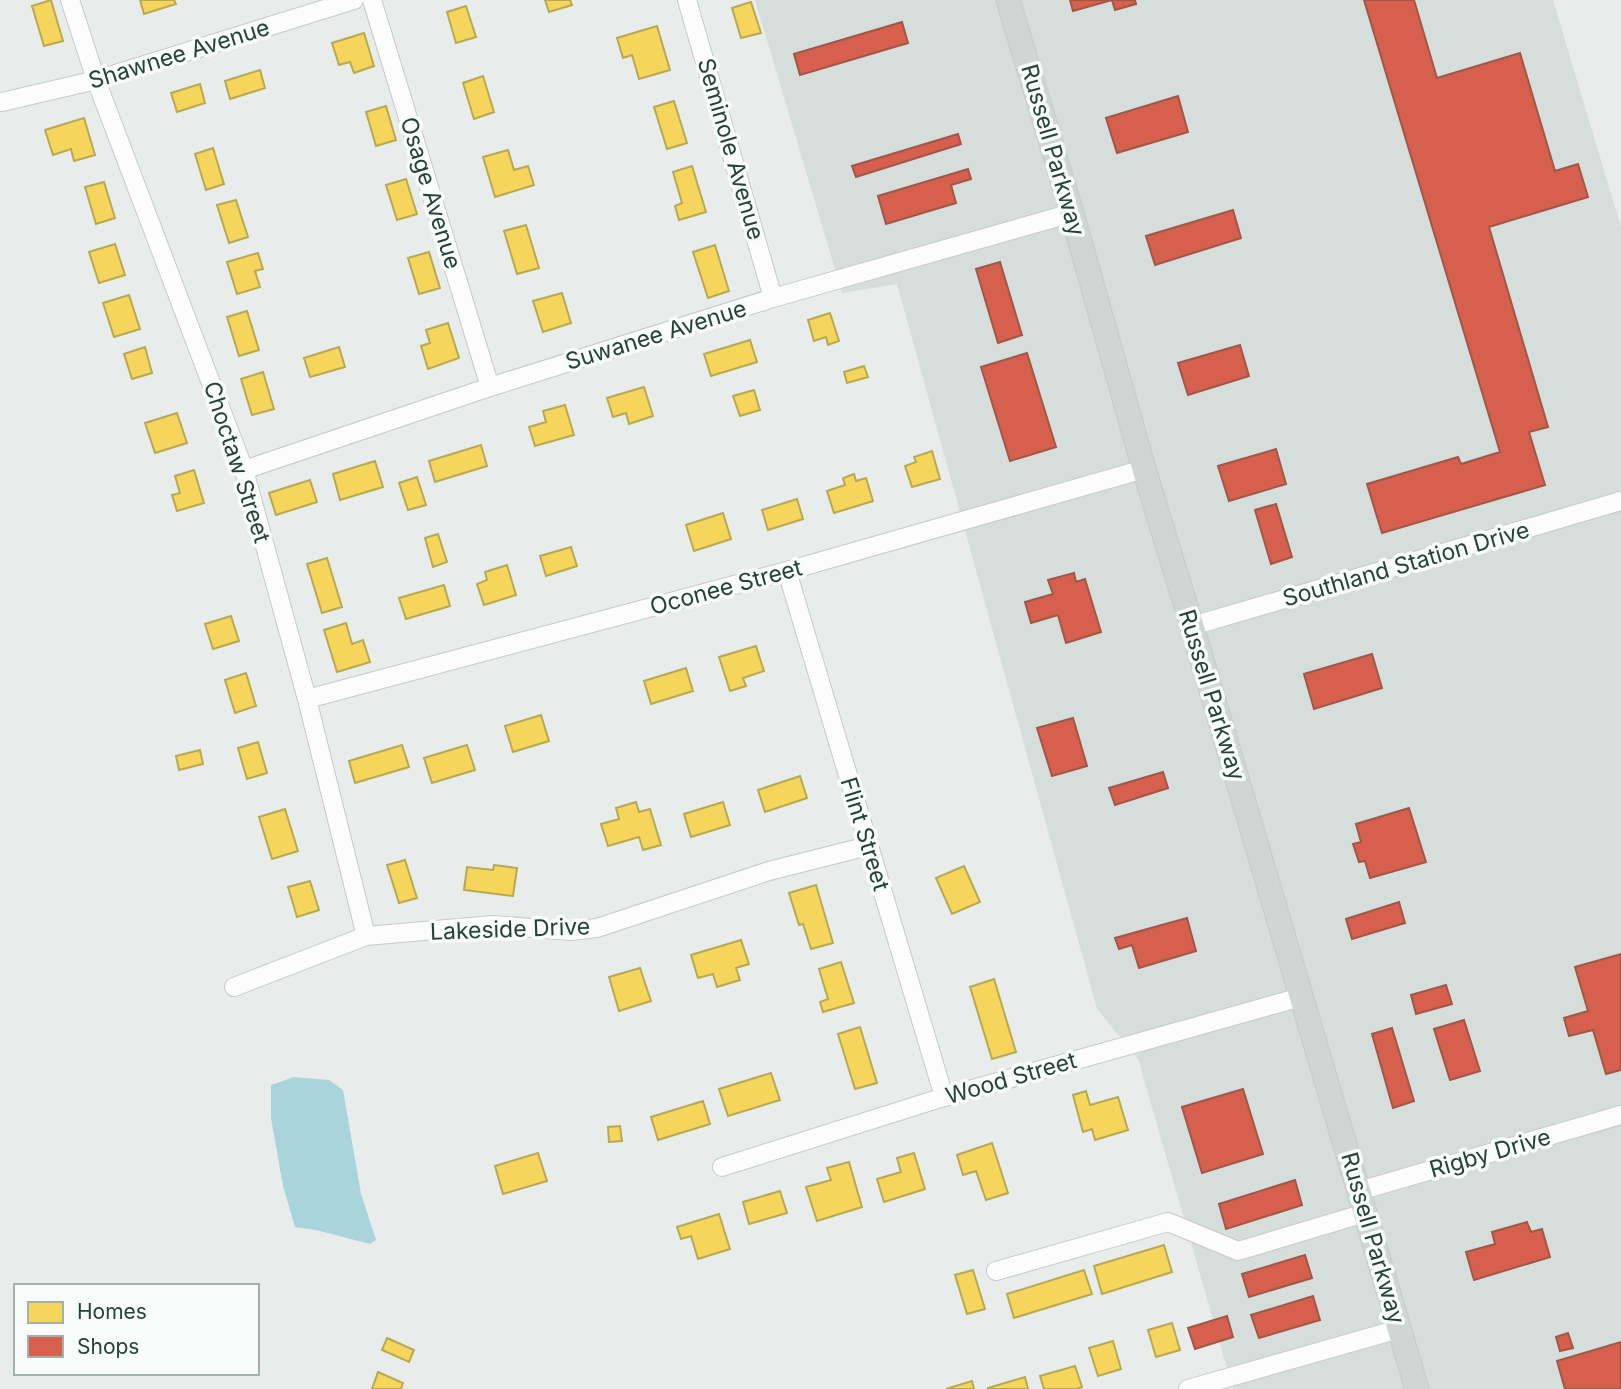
<svg xmlns="http://www.w3.org/2000/svg" width="1621" height="1389" viewBox="0 0 1621 1389" font-family="Inter,sans-serif">
  <style>
    .built { fill: #d6dedb }
    .water { fill: #a9d4db }
    .homes { fill: #f6d55c; stroke: #b7a952; stroke-width: 2 }
    .shops { fill: #d6604d; stroke: #a15747; stroke-width: 2 }
    .lines { fill: none; stroke-linecap: round; stroke-linejoin: round }
    .minor-casing { stroke: #c5cac8; stroke-width: 20 }
    .major-casing { stroke: #c3ccc9; stroke-width: 25 }
    .minor { stroke: #fcfcfc; stroke-width: 18 }
    .major { stroke: #cfd7d5; stroke-width: 23 }
    .labels { text-anchor: middle; stroke-width: 7; stroke-linejoin: round; paint-order: stroke }
    .street-label { font-size: 23px; fill: #24423a; stroke: #f7fbf9 }
  </style>
  <rect width="100%" height="100%" fill="#e8edeb"/>
  <path class="built" d="M 755,0 L 1553,0 L 1621,227 L 1621,1389 L 1233,1389 L 1138,1059 L 1097,1009 L 897,284 L 842,293 Z"/>
  <path class="water" d="M 294,1077 L 329,1080 L 343,1090 L 361,1194 L 376,1240 L 370,1244 L 316,1230 L 295,1227 L 283,1186 L 271,1118 L 271,1085 Z"/>
  <path class="homes" d="M 51,0 L 63,41 L 44,46 L 32,6 Z
    M 140,0 L 174,0 L 176,4 L 144,14 Z
    M 545,0 L 570,0 L 572,5 L 549,12 Z
    M 751,2 L 761,33 L 741,38 L 732,8 Z
    M 466,6 L 476,37 L 456,43 L 447,12 Z
    M 657,26 L 670,70 L 639,79 L 632,55 L 623,58 L 617,38 Z
    M 364,33 L 374,66 L 354,73 L 350,62 L 339,65 L 332,43 Z
    M 260,70 L 265,88 L 230,99 L 225,81 Z
    M 483,76 L 494,112 L 474,119 L 463,83 Z
    M 200,84 L 205,103 L 177,112 L 171,93 Z
    M 674,101 L 687,143 L 667,149 L 654,107 Z
    M 386,106 L 396,140 L 376,146 L 366,112 Z
    M 84,118 L 95,155 L 74,161 L 71,149 L 53,155 L 45,130 Z
    M 213,148 L 224,184 L 206,190 L 195,154 Z
    M 508,150 L 514,170 L 528,166 L 534,185 L 495,197 L 483,157 Z
    M 692,166 L 706,212 L 679,220 L 675,206 L 682,203 L 673,172 Z
    M 406,179 L 417,214 L 397,220 L 386,185 Z
    M 104,182 L 115,218 L 96,224 L 85,187 Z
    M 236,200 L 248,237 L 229,243 L 217,205 Z
    M 526,225 L 539,268 L 517,274 L 504,231 Z
    M 115,244 L 125,275 L 99,283 L 89,252 Z
    M 715,245 L 729,291 L 708,298 L 693,252 Z
    M 429,252 L 440,288 L 419,294 L 408,258 Z
    M 258,253 L 263,269 L 255,271 L 260,287 L 237,294 L 227,262 Z
    M 562,293 L 571,323 L 543,332 L 533,301 Z
    M 129,295 L 140,329 L 114,337 L 103,303 Z
    M 247,311 L 259,350 L 239,356 L 227,317 Z
    M 830,313 L 839,341 L 828,345 L 826,337 L 814,341 L 808,320 Z
    M 448,323 L 459,358 L 428,369 L 421,346 L 430,343 L 426,330 Z
    M 750,340 L 757,362 L 711,376 L 704,354 Z
    M 145,347 L 152,373 L 132,379 L 124,354 Z
    M 339,347 L 345,367 L 310,377 L 304,358 Z
    M 864,366 L 868,377 L 847,383 L 844,372 Z
    M 263,372 L 274,409 L 252,415 L 241,379 Z
    M 644,387 L 653,416 L 629,424 L 626,413 L 613,417 L 607,398 Z
    M 754,390 L 760,410 L 740,416 L 733,396 Z
    M 565,405 L 574,435 L 535,446 L 529,427 L 546,422 L 543,411 Z
    M 177,413 L 187,443 L 155,453 L 145,423 Z
    M 481,445 L 487,466 L 435,482 L 429,461 Z
    M 932,451 L 940,479 L 912,487 L 905,466 L 916,462 L 914,457 Z
    M 375,461 L 383,487 L 340,500 L 333,474 Z
    M 194,470 L 204,503 L 177,511 L 172,495 L 180,493 L 175,476 Z
    M 854,474 L 856,481 L 866,478 L 873,501 L 834,513 L 827,491 L 845,485 L 843,478 Z
    M 417,477 L 426,505 L 408,510 L 399,483 Z
    M 310,480 L 317,502 L 276,515 L 269,493 Z
    M 797,499 L 803,519 L 768,530 L 762,510 Z
    M 723,513 L 731,539 L 694,551 L 686,525 Z
    M 438,534 L 447,562 L 433,567 L 425,538 Z
    M 571,547 L 577,566 L 546,576 L 540,556 Z
    M 327,558 L 342,607 L 322,613 L 307,564 Z
    M 507,565 L 516,595 L 484,605 L 477,584 L 487,580 L 485,572 Z
    M 444,585 L 450,606 L 406,619 L 399,598 Z
    M 231,616 L 239,641 L 213,649 L 205,624 Z
    M 346,623 L 352,644 L 363,640 L 370,662 L 337,672 L 324,630 Z
    M 756,646 L 764,671 L 743,678 L 746,686 L 730,691 L 719,657 Z
    M 686,668 L 693,691 L 651,704 L 644,681 Z
    M 246,673 L 256,706 L 235,713 L 225,680 Z
    M 541,715 L 549,741 L 513,752 L 505,726 Z
    M 258,742 L 267,773 L 247,779 L 238,748 Z
    M 402,745 L 409,767 L 355,783 L 349,761 Z
    M 467,745 L 475,770 L 432,783 L 424,758 Z
    M 200,750 L 203,764 L 179,770 L 176,756 Z
    M 800,776 L 807,798 L 765,812 L 758,790 Z
    M 636,802 L 639,812 L 650,809 L 661,845 L 643,850 L 639,837 L 608,846 L 601,824 L 619,819 L 616,808 Z
    M 723,802 L 730,825 L 691,837 L 684,814 Z
    M 285,809 L 298,851 L 272,859 L 259,817 Z
    M 405,860 L 417,898 L 399,903 L 387,865 Z
    M 494,865 L 517,868 L 513,896 L 464,890 L 467,867 L 493,870 Z
    M 964,866 L 980,902 L 952,914 L 936,878 Z
    M 310,881 L 319,910 L 297,917 L 288,887 Z
    M 816,885 L 833,943 L 811,949 L 803,924 L 799,925 L 789,893 Z
    M 741,940 L 749,964 L 736,968 L 740,980 L 717,987 L 713,974 L 698,978 L 691,955 Z
    M 841,962 L 854,1003 L 823,1012 L 820,1002 L 828,999 L 819,969 Z
    M 640,968 L 651,1001 L 619,1011 L 609,977 Z
    M 994,979 L 1016,1052 L 992,1059 L 970,987 Z
    M 860,1027 L 877,1083 L 855,1089 L 838,1034 Z
    M 771,1073 L 780,1100 L 728,1116 L 719,1089 Z
    M 1086,1091 L 1090,1105 L 1118,1097 L 1128,1130 L 1095,1140 L 1092,1129 L 1083,1132 L 1073,1095 Z
    M 703,1101 L 710,1124 L 658,1140 L 651,1117 Z
    M 620,1126 L 622,1141 L 609,1142 L 608,1127 Z
    M 992,1143 L 1008,1193 L 986,1200 L 976,1171 L 963,1175 L 957,1155 Z
    M 538,1153 L 547,1181 L 503,1194 L 495,1166 Z
    M 914,1153 L 925,1189 L 884,1202 L 877,1179 L 901,1172 L 897,1158 Z
    M 849,1162 L 862,1207 L 817,1221 L 806,1187 L 831,1180 L 827,1168 Z
    M 780,1191 L 787,1213 L 749,1224 L 743,1202 Z
    M 719,1214 L 730,1249 L 698,1259 L 691,1236 L 681,1239 L 677,1227 Z
    M 1164,1245 L 1172,1272 L 1102,1294 L 1094,1266 Z
    M 973,1270 L 985,1309 L 967,1314 L 955,1275 Z
    M 1084,1270 L 1092,1294 L 1014,1318 L 1007,1294 Z
    M 1172,1323 L 1180,1350 L 1156,1357 L 1148,1330 Z
    M 387,1338 L 414,1350 L 409,1362 L 382,1350 Z
    M 1113,1341 L 1121,1369 L 1098,1376 L 1089,1348 Z
    M 1075,1366 L 1082,1387 L 1077,1389 L 1044,1389 L 1040,1376 Z
    M 378,1372 L 403,1383 L 401,1389 L 372,1389 Z
    M 1025,1377 L 1028,1389 L 988,1389 L 988,1388 Z
    M 972,1381 L 974,1389 L 946,1389 Z"/>
  <path class="shops" d="M 1070,0 L 1112,0 L 1073,11 Z
    M 1112,0 L 1135,0 L 1136,4 L 1115,10 Z
    M 1364,0 L 1414,0 L 1437,78 L 1520,53 L 1555,171 L 1578,164 L 1588,197 L 1489,227 L 1548,427 L 1529,432 L 1545,485 L 1382,533 L 1367,484 L 1458,457 L 1461,464 L 1500,452 Z
    M 902,22 L 908,43 L 800,75 L 794,54 Z
    M 1178,96 L 1188,132 L 1117,153 L 1106,118 Z
    M 958,134 L 961,144 L 856,177 L 852,166 Z
    M 968,169 L 971,179 L 951,185 L 956,203 L 886,224 L 878,196 Z
    M 1233,210 L 1241,238 L 1155,265 L 1146,236 Z
    M 1000,262 L 1022,335 L 998,343 L 976,269 Z
    M 1240,345 L 1249,376 L 1188,395 L 1178,363 Z
    M 1027,353 L 1056,447 L 1010,461 L 981,367 Z
    M 1276,449 L 1286,484 L 1229,501 L 1218,466 Z
    M 1276,504 L 1292,557 L 1271,564 L 1255,510 Z
    M 1074,573 L 1076,582 L 1085,579 L 1101,632 L 1066,643 L 1058,615 L 1031,623 L 1025,602 L 1053,594 L 1048,580 Z
    M 1372,654 L 1382,688 L 1314,709 L 1304,674 Z
    M 1073,718 L 1087,766 L 1052,776 L 1037,728 Z
    M 1163,772 L 1168,788 L 1115,805 L 1109,788 Z
    M 1409,808 L 1426,862 L 1370,878 L 1365,861 L 1359,862 L 1353,844 L 1361,842 L 1356,824 Z
    M 1399,902 L 1405,923 L 1352,939 L 1346,919 Z
    M 1187,918 L 1196,951 L 1139,968 L 1132,945 L 1119,949 L 1115,938 Z
    M 1621,954 L 1621,1070 L 1606,1074 L 1593,1030 L 1569,1036 L 1564,1018 L 1588,1011 L 1575,967 Z
    M 1446,985 L 1452,1004 L 1416,1014 L 1411,995 Z
    M 1464,1020 L 1480,1071 L 1450,1080 L 1434,1029 Z
    M 1392,1028 L 1414,1101 L 1393,1108 L 1372,1034 Z
    M 1243,1089 L 1263,1154 L 1202,1173 L 1182,1107 Z
    M 1295,1180 L 1302,1205 L 1226,1229 L 1219,1204 Z
    M 1527,1222 L 1531,1232 L 1542,1229 L 1550,1257 L 1474,1280 L 1466,1252 L 1495,1244 L 1492,1232 Z
    M 1305,1255 L 1312,1278 L 1249,1297 L 1242,1274 Z
    M 1313,1296 L 1320,1320 L 1259,1338 L 1251,1315 Z
    M 1227,1316 L 1233,1337 L 1195,1349 L 1188,1328 Z
    M 1568,1333 L 1573,1348 L 1560,1351 L 1556,1337 Z
    M 1621,1342 L 1621,1389 L 1565,1389 L 1557,1361 Z"/>
  <g class="lines">
    <defs>
      <path id="minor" d="M 70,0 L 96,80 L 244,470 L 307,699 L 366,936
        M 372,0 L 490,387
        M 687,0 L 773,298
        M 2,102 L 96,80 L 354,0
        M 244,470 L 490,387 L 773,298 L 1072,213
        M 787,571 L 944,1097
        M 1192,626 L 1621,501
        M 307,699 L 787,571 L 1144,469
        M 234,987 L 366,936 L 493,925 L 571,931 L 597,928 L 769,871 L 868,846
        M 722,1167 L 944,1097 L 1301,997
        M 1359,1191 L 1621,1115
        M 996,1271 L 1168,1222 L 1238,1251 L 1365,1213
        M 1188,1389 L 1399,1329"/>
      <path id="major" d="M 1008,0 L 1072,213 L 1144,469 L 1192,626 L 1417,1389"/>
    </defs>
    <use href="#minor" class="minor-casing"/>
    <use href="#major" class="major-casing"/>
    <use href="#minor" class="minor"/>
    <use href="#major" class="major"/>
  </g>
  <g class="labels">
    <g class="street-label">
      <text transform="translate(179 54) rotate(-17)" y="8">Shawnee Avenue</text>
      <text transform="translate(731 149) rotate(74)" y="8">Seminole Avenue</text>
      <text transform="translate(1053 150) rotate(74)" y="8">Russell Parkway</text>
      <text transform="translate(431 193) rotate(73)" y="8">Osage Avenue</text>
      <text transform="translate(656 335) rotate(-17)" y="8">Suwanee Avenue</text>
      <text transform="translate(237 462) rotate(72)" y="8">Choctaw Street</text>
      <text transform="translate(1406 564) rotate(-16)" y="8">Southland Station Drive</text>
      <text transform="translate(726 587) rotate(-15)" y="8">Oconee Street</text>
      <text transform="translate(1212 695) rotate(73)" y="8">Russell Parkway</text>
      <text transform="translate(865 834) rotate(73)" y="8">Flint Street</text>
      <text transform="translate(510 929) rotate(-2)" y="8">Lakeside Drive</text>
      <text transform="translate(1011 1078) rotate(-16)" y="8">Wood Street</text>
      <text transform="translate(1490 1153) rotate(-16)" y="8">Rigby Drive</text>
      <text transform="translate(1373 1238) rotate(74)" y="8">Russell Parkway</text>
    </g>
  </g>
  <rect x="14" y="1284" width="245" height="91" fill="#f7fbf9" stroke="#a3b1ad" stroke-width="2"/>
  <rect x="28" y="1302" width="35" height="21" fill="#f6d55c" stroke="#a3b1ad" stroke-width="2"/>
  <text x="77" y="1319" font-size="21" fill="#24423a">Homes</text>
  <rect x="28" y="1336" width="35" height="21" fill="#d6604d" stroke="#a3b1ad" stroke-width="2"/>
  <text x="77" y="1354" font-size="21" fill="#24423a">Shops</text>
</svg>
